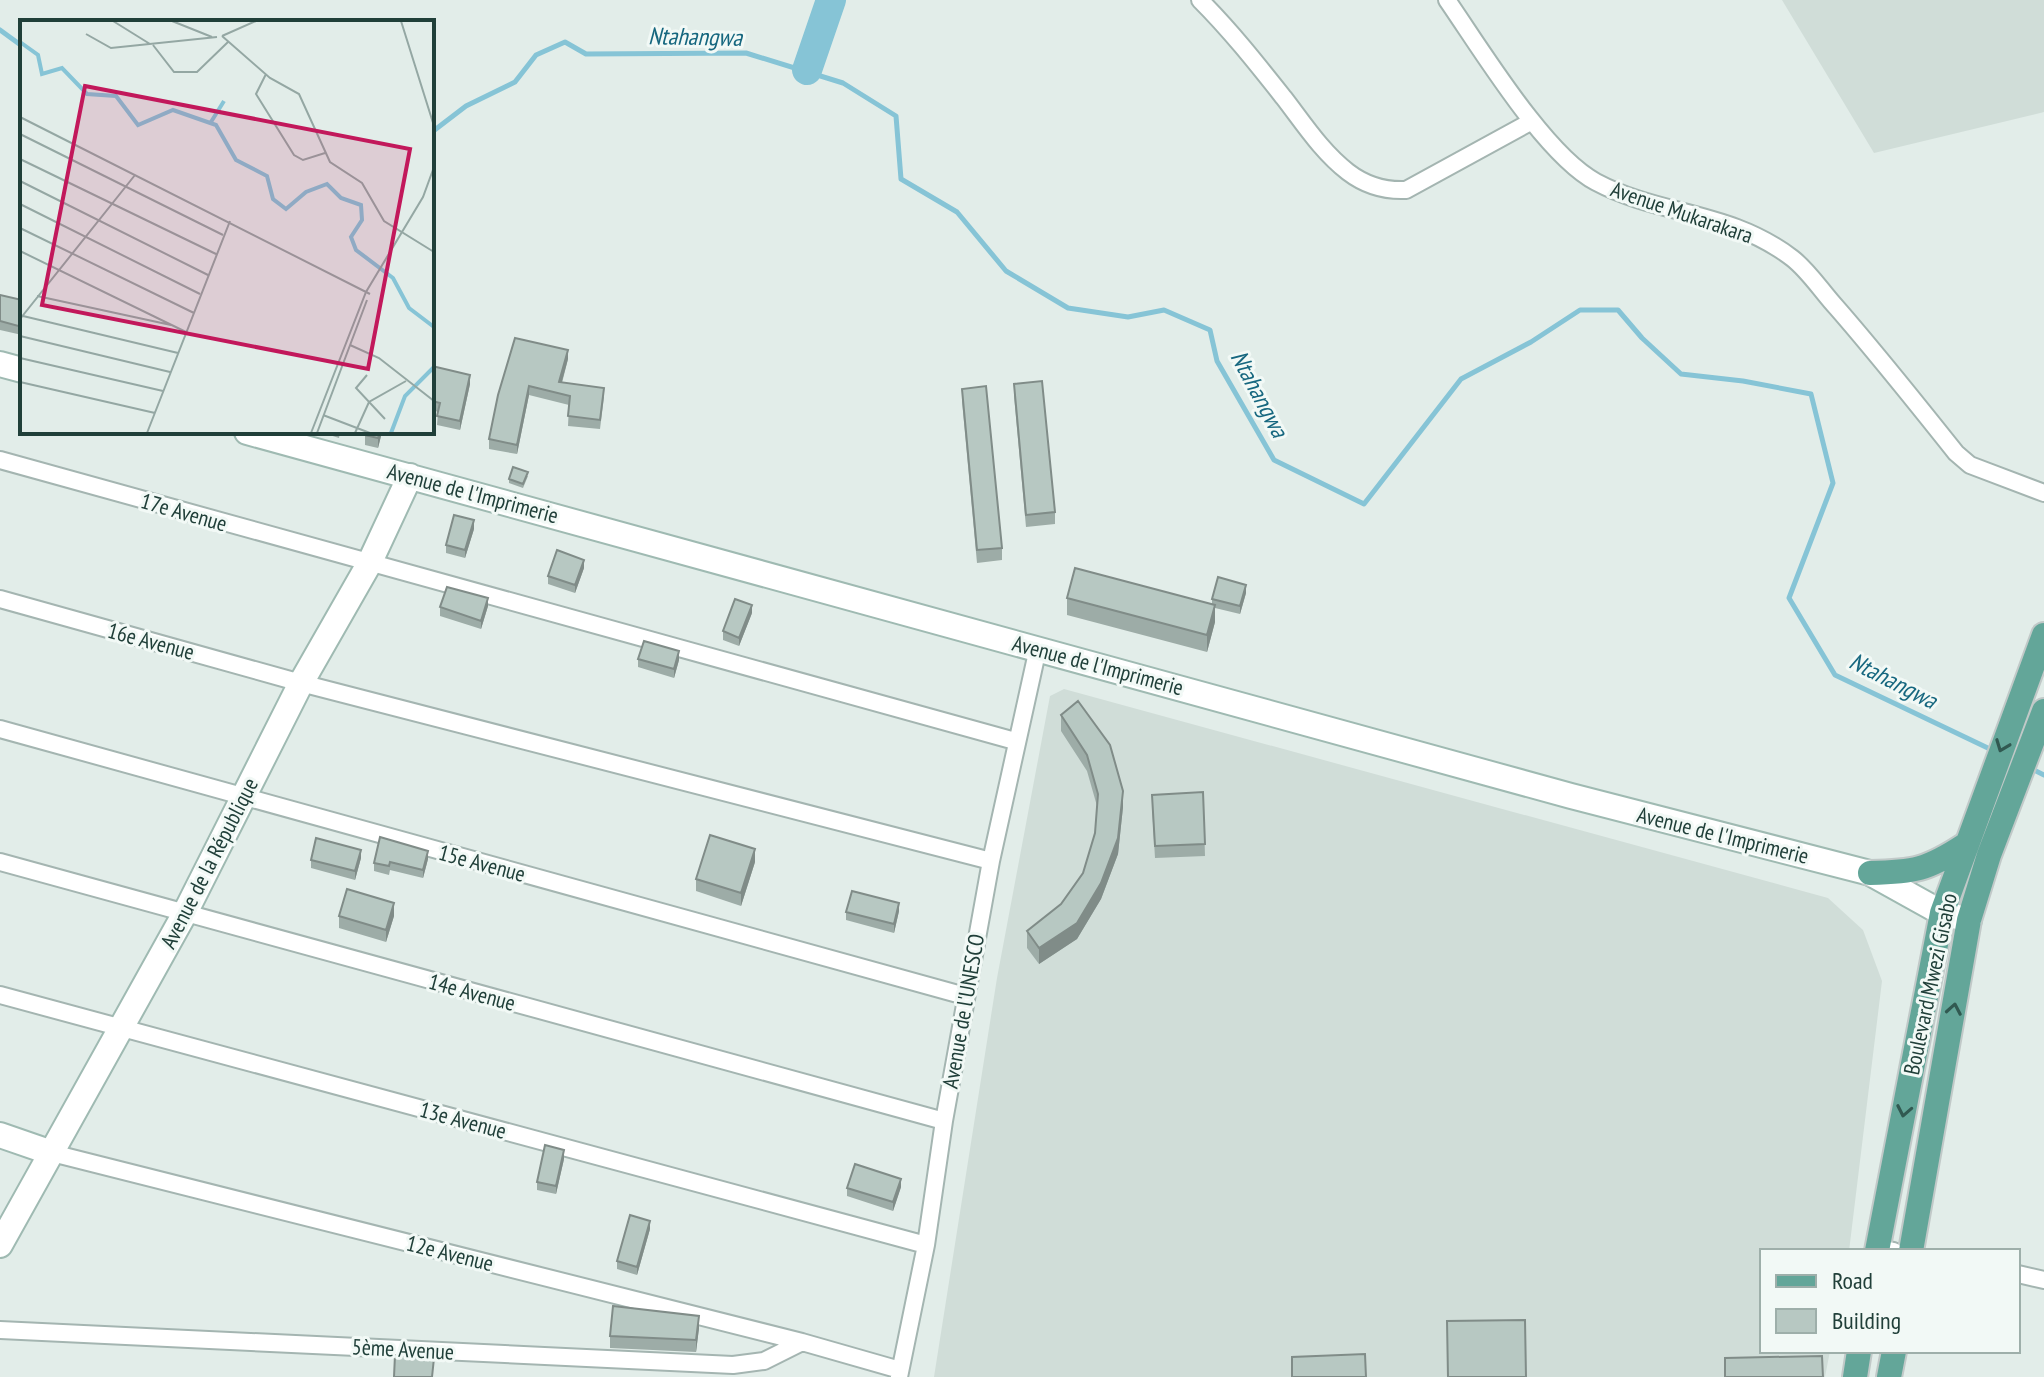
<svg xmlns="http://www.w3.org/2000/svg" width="2044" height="1377" viewBox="0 0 2044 1377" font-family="'PT Sans Narrow',sans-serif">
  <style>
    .built { fill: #d0ddd8 }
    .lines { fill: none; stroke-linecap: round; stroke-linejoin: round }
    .stream { stroke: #86c4d6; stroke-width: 5 }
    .river { stroke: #86c4d6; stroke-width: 30 }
    .street-casing { stroke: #a4b5b1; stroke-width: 20 }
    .secondary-casing { stroke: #9fbab2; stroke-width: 28 }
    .primary-casing { stroke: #c1c9c8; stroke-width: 28 }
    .street { stroke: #fff; stroke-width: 16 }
    .secondary { stroke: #fff; stroke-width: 24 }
    .primary { stroke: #63a699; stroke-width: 24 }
    .wall { fill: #9daca7 }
    .shaded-wall { fill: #808c88 }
    .building { fill: #b7c8c2; stroke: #808c88; stroke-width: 2 }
    .oneway { stroke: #315951 }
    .labels { text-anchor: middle; stroke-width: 6; stroke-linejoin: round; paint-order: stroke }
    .street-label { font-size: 22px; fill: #203f39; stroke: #f2f9f6 }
    .water-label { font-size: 24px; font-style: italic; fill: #16677f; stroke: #f2f9f6 }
    .inset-river { fill: none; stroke: #86c4d6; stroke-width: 4 }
    .inset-road { fill: none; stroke: #94a7a3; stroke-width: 2 }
    .view { fill: #c2185b; fill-opacity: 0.15; stroke: #c2185b; stroke-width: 4 }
    .inset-edge { fill: none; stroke: #203f39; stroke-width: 4 }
  </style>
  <rect width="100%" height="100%" fill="#e2ede9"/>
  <path class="built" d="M 1782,0 L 2044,0 L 2044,112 L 1874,153 Z
    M 1064,689 L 1828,898 L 1863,930 L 1882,981 L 1849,1251 L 1762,1251 L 1762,1351 L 1830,1351 L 1825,1377 L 934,1377 L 997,978 L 1050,696 Z"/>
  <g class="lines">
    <path class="stream" d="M 0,30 L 22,46
      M 432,132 L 466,106 L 515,82 L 536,55 L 565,42 L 586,54 L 746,53 L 843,83 L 896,116 L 901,179 L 957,212 L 1006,271 L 1068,308 L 1128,317 L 1164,310 L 1210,330 L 1217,361 L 1274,460 L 1364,504 L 1461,379 L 1531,342 L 1580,310 L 1618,310 L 1642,338 L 1681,374 L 1743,381 L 1811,394 L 1833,483 L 1789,598 L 1835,675 L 1992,750
      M 2030,768 L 2044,775"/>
    <path class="river" d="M 807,70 L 831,0"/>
    <defs>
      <path id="street" d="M 1200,0 C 1231,31 1257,64 1284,98 C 1304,124 1322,152 1348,172 C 1365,185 1385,191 1406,190 L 1532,121
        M 1447,0 C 1481,49 1545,155 1596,182 C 1660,216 1729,210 1792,258 C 1809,271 1822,292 1837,308 C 1878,355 1917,404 1956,453 L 1970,465 L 2044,493
        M 0,460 L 1015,741
        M 0,599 L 301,683 L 991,861
        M 0,729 L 965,996
        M 0,862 L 944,1121
        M 0,995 L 926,1245
        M 52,1153 L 802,1342 L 900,1370
        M 1878,1248 L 1894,1251
        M 2018,1274 L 2044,1280
        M 0,1330 L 733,1365 L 764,1361 L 802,1342
        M 899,1377 L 926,1245 L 944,1121 L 991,861 L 1038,648"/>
      <path id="secondary" d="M 0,364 L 22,370
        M 247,432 L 1571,796 L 1870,873 L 1942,913 L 1969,920
        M 0,1135 L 52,1153
        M 0,1245 L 185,913 L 301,683 L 369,564 L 410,476"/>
      <path id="primary" d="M 1870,873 C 1914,872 1927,870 1965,845
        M 1877,1251 L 1942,913 L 2044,635
        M 1911,1251 L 1969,920 L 1989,855 L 2044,711
        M 1855,1377 L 1859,1351
        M 1889,1377 L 1894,1351"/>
    </defs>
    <use href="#street" class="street-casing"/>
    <use href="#secondary" class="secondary-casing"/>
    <use href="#primary" class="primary-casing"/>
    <use href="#street" class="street"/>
    <use href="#secondary" class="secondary"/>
    <use href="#primary" class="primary"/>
  </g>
  <path class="wall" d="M 0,295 L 22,300 L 22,335 L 0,330 Z
    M 568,359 L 562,383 L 604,397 L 600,429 L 568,426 L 569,405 L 529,395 L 517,454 L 489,449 L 489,439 L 498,395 Z
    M 432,366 L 470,384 L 460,430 L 437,425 L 438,412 L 432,410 Z
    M 1014,384 L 1055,512 L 1055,524 L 1026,527 L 1014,396 Z
    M 962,389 L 1002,548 L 1002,560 L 977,563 L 962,401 Z
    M 320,432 L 340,432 L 339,438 Z
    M 382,432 L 378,448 L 365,445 L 365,435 Z
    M 528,476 L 523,488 L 509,483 L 509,479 Z
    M 474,529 L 465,558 L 446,553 L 446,545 Z
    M 584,568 L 575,593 L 548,584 L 548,576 Z
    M 1246,593 L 1240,614 L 1215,608 L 1215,622 L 1207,652 L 1067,615 L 1067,598 L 1212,605 L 1212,599 Z
    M 488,606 L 481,629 L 440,616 L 440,607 Z
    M 752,613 L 739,646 L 723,640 L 723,631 Z
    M 638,659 L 679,660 L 674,678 L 638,667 Z
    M 1061,715 L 1123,807 L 1118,854 L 1101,899 L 1077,939 L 1039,964 L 1027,948 L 1027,931 L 1061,904 L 1083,873 L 1095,833 L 1097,806 L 1087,771 L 1061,731 Z
    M 1203,792 L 1205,856 L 1155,858 L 1152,807 Z
    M 361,858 L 355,880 L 311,868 L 311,860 Z
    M 428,859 L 423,878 L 390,870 L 389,875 L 374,871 L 374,863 Z
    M 755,862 L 741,906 L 696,891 L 696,879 Z
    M 899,911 L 894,933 L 846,920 L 846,912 Z
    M 339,916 L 394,916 L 386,942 L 339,928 Z
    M 564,1159 L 556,1194 L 537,1190 L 537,1182 Z
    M 901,1187 L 893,1211 L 847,1196 L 847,1188 Z
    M 650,1229 L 637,1275 L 617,1269 L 617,1261 Z
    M 699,1328 L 696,1352 L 610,1348 L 610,1336 Z"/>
  <path class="shaded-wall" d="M 568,350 L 568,359 L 559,392 L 559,382 Z
    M 470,375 L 470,384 L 460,430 L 460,421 Z
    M 529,386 L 529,395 L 517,454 L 517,445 Z
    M 380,432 L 382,432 L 378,448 L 378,438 Z
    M 474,520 L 474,529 L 465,558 L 465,550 Z
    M 584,560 L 584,568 L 575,593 L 575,585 Z
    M 1246,585 L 1246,593 L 1240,614 L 1240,606 Z
    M 488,598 L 488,606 L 481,629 L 481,621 Z
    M 752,605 L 752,613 L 739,646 L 739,638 Z
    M 1215,605 L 1215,622 L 1207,652 L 1207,635 Z
    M 679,651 L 679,660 L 674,678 L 674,669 Z
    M 1123,791 L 1123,807 L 1118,854 L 1101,899 L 1077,939 L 1039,964 L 1039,948 L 1077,923 Z
    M 755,849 L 755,862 L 741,906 L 741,893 Z
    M 361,850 L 361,858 L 355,880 L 355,871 Z
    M 428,851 L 428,859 L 423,878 L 423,870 Z
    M 394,903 L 394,916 L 386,942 L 386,930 Z
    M 899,903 L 899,911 L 894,933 L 894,924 Z
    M 564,1150 L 564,1159 L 556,1194 L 556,1186 Z
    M 901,1179 L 901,1187 L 893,1211 L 893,1202 Z
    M 650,1221 L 650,1229 L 637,1275 L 637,1267 Z
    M 699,1316 L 699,1328 L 696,1352 L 696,1340 Z"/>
  <path class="building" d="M 0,295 L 22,300 L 22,327 L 0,321 Z
    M 515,338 L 568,350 L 559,382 L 604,388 L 600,420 L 568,416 L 570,396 L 529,386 L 517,445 L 489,439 L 498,395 Z
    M 432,366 L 470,375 L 460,421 L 437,416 L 440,403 L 432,401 Z
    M 1042,381 L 1055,512 L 1026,515 L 1014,384 Z
    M 986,386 L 1002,548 L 977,550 L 962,389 Z
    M 366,432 L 380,432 L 378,438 L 365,435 Z
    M 513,467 L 528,472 L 523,484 L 509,479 Z
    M 454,515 L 474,520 L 465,550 L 446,545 Z
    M 557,550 L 584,560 L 575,585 L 548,576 Z
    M 1075,568 L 1215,605 L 1207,635 L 1067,598 Z
    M 1218,577 L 1246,585 L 1240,606 L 1212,599 Z
    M 447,587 L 488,598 L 481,621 L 440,607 Z
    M 735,599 L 752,605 L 739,638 L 723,631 Z
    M 644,641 L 679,651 L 674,669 L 638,659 Z
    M 1078,701 L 1110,745 L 1123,791 L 1118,838 L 1101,883 L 1077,923 L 1039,948 L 1027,931 L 1061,904 L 1083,873 L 1095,833 L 1098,794 L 1087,755 L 1061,715 Z
    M 1203,792 L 1205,844 L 1155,846 L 1152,795 Z
    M 710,835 L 755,849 L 741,893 L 696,879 Z
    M 380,837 L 428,851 L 423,870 L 390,862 L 389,866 L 374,863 Z
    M 316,838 L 361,850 L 355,871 L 311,860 Z
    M 347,889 L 394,903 L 386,930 L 339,916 Z
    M 852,891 L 899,903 L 894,924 L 846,912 Z
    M 545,1145 L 564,1150 L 556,1186 L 537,1182 Z
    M 855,1164 L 901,1179 L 893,1202 L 847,1188 Z
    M 630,1215 L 650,1221 L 637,1267 L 617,1261 Z
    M 613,1306 L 699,1316 L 696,1340 L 610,1336 Z
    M 1525,1320 L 1526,1377 L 1448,1377 L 1447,1321 Z
    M 1365,1354 L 1366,1377 L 1292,1377 L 1292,1357 Z
    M 395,1355 L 434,1358 L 432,1377 L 394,1377 Z
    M 1822,1356 L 1823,1377 L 1725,1377 L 1725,1358 Z"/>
  <defs><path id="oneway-chevron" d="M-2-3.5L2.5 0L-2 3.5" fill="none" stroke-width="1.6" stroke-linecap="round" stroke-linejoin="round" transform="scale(2)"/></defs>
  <g class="oneway">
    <use href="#oneway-chevron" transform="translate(2002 746) rotate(111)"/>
    <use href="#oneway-chevron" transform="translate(1954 1009) rotate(-80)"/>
    <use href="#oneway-chevron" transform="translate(1904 1111) rotate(101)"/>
  </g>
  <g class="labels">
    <g class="street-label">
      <text transform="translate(1682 212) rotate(19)" y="8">Avenue Mukarakara</text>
      <text transform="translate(473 493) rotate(15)" y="8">Avenue de l'Imprimerie</text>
      <text transform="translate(184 512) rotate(16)" y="8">17e Avenue</text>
      <text transform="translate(151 641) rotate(15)" y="8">16e Avenue</text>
      <text transform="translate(1098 665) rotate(15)" y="8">Avenue de l'Imprimerie</text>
      <text transform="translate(1723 835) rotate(14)" y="8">Avenue de l'Imprimerie</text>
      <text transform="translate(209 863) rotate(-63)" y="8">Avenue de la République</text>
      <text transform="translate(482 863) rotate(15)" y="8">15e Avenue</text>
      <text transform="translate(1930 984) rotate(-78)" y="8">Boulevard Mwezi Gisabo</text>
      <text transform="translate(472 992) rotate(15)" y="8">14e Avenue</text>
      <text transform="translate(963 1011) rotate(-80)" y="8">Avenue de l'UNESCO</text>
      <text transform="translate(463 1120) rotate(15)" y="8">13e Avenue</text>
      <text transform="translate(450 1253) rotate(14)" y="8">12e Avenue</text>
      <text transform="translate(403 1349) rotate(3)" y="8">5ème Avenue</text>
    </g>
    <g class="water-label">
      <text transform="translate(695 37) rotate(1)" y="8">Ntahangwa</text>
      <text transform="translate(1259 394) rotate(62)" y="8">Ntahangwa</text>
      <text transform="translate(1893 681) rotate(27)" y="8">Ntahangwa</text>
    </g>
  </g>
  <g transform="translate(20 20)">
    <rect width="414" height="414" fill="#e2ede9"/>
    <path class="inset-river" d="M 0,22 L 18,35 L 22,54 L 42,48 L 67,74 L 96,76 L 118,105 L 153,90 L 196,105 L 216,140 L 247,156 L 253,179 L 266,189 L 286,172 L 307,164 L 321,178 L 341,185 L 342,200 L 331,217 L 336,230 L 373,258 L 389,288 L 414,307M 191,102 L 204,81M 371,413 L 385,376 L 414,347"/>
    <path class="inset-road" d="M 93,1 L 130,24M 152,1 L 192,17M 381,1 L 414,106M 66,14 L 91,28 L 197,17M 202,16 L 250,58 L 279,74 L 310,142 L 342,163 L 364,201 L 414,232M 202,16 L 236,1M 133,25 L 154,52 L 177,52 L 208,22M 246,54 L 236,74 L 274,135 L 283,140 L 305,133M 0,97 L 350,274M 0,114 L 203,215M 0,139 L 196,234M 0,161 L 188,255M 0,184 L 180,274M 0,208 L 174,293M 0,231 L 166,312M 17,276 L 151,305M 3,296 L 158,333M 0,299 L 115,155M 0,316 L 150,352M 330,325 L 359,338 L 414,381M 0,338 L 143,371M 347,355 L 336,368 L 365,399M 0,362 L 135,393M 303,395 L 350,413M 127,413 L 210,201M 291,413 L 346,272 L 403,177 L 414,147M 297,413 L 347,280M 335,413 L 349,382 L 386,361"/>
    <path class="view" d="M 65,66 L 390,129 L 348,349 L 22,285 Z"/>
    <rect width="414" height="414" class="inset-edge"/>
  </g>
  <rect x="1760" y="1249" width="260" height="104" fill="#f2f9f6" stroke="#9eafaa" stroke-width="2"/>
  <rect x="1776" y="1275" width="40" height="12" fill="#63a699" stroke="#9eafaa" stroke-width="2"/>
  <text x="1832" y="1289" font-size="24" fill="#203f39">Road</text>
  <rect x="1776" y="1309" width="40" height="24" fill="#b7c8c2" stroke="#9eafaa" stroke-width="2"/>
  <text x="1832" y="1329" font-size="24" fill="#203f39">Building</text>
</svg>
